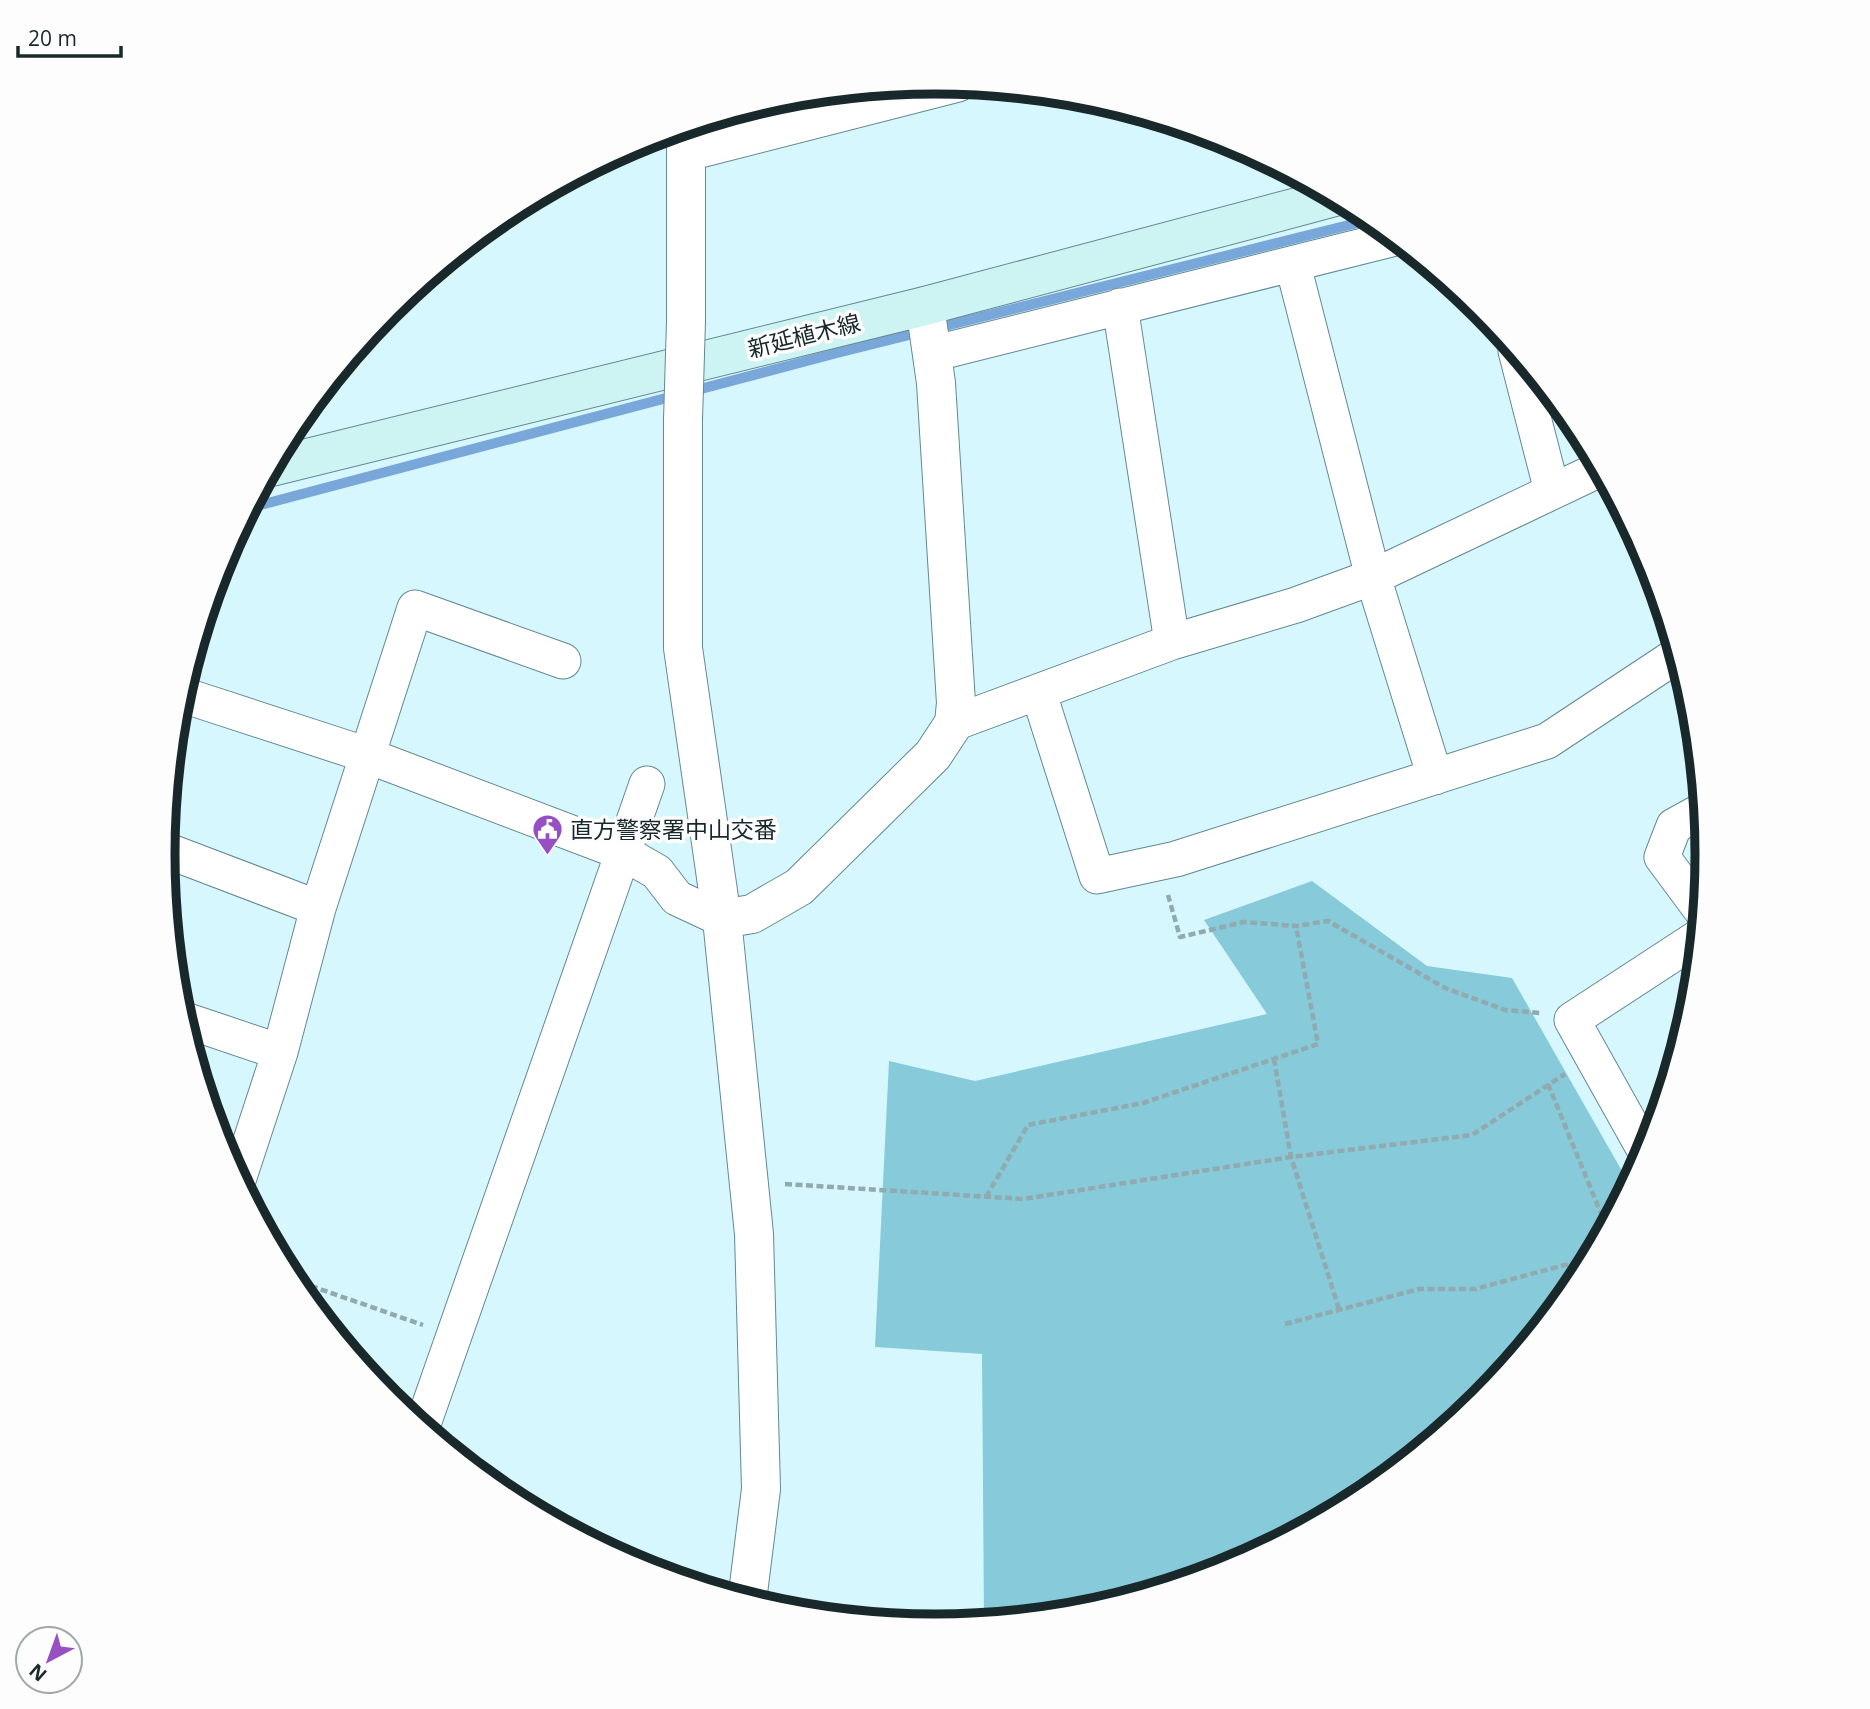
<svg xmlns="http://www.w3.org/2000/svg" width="1870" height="1709" viewBox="0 0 1870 1709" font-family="'Open Sans','Noto Sans JP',sans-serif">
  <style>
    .green { fill: #87cad9 }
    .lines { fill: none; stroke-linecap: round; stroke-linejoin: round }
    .stream { stroke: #79a7da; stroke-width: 10 }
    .service-casing { stroke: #638890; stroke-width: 19 }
    .minor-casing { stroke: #638890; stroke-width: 37 }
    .tertiary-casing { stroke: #638890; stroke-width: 40 }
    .secondary-casing { stroke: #638890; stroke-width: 40 }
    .path { stroke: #90aaaf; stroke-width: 4.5; stroke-dasharray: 7 3.5; stroke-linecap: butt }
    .service { stroke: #fff; stroke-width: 18 }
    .minor { stroke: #fff; stroke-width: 35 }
    .tertiary { stroke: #fff; stroke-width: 38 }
    .secondary { stroke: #cdf4f3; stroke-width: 38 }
    .tertiary-bridge-casing { stroke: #638890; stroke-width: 40; stroke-linecap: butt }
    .tertiary-bridge { stroke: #fff; stroke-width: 38 }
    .labels { text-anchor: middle; stroke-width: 7; stroke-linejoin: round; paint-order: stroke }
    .street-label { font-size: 23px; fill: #18282b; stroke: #fdfdfd }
    .poi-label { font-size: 23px; fill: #18282b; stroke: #fdfdfd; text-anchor: start }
    .rim { fill: none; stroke: #18282b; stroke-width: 9 }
  </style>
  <rect width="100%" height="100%" fill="#d7f7fe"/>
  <path class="green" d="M 1312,881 L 1427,966 L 1512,978 L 1630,1185 L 1577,1284 L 1481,1401 L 1364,1497 L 1230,1568 L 1085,1612 L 984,1622 L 982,1354 L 875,1347 L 889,1061 L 975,1081 L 1267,1014 L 1204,920 Z"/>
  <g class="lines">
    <path class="stream" d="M 249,508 L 837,353 L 1373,219"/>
    <defs>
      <path id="service" d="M 1499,1370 L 1510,1365"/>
      <path id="minor" d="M 688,153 L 958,84
        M 1296,277 L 1373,577 L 1435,777
        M 1120,306 L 1172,642
        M 1516,351 L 1552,491
        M 932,354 L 1395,238
        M 180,694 L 358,752 L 624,853 L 657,872 L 677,898 L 722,919
        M 1039,694 L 1097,876 L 1176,859 L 1547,741 L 1677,655
        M 954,723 L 1172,642 L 1296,605 L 1373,577 L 1600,469
        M 163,849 L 318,908
        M 1702,911 L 1662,857 L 1674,826 L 1703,810
        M 182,1019 L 280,1052
        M 1647,1154 L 1572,1020 L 1699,937
        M 238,1180 L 280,1052 L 318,908 L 415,608 L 563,661
        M 422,1427 L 647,784"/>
      <path id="tertiary" d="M 686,321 L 686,127
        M 683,420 L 683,648 L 722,919 L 754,1234 L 761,1489 L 747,1601
        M 722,919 L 752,914 L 799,887 L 933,755 L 954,723 L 956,703 L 936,383 L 925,306"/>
      <path id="secondary" d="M 271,467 L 925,306 L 1335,197"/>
    </defs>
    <use href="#service" class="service-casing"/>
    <use href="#minor" class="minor-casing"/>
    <use href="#tertiary" class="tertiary-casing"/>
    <use href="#secondary" class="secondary-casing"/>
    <path class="path" d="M 1168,895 L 1180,937 L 1244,922 L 1296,926 L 1328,921 L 1445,988 L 1505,1010 L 1540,1013
      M 1274,1059 L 1291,1157 L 1339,1309
      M 1548,1084 L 1607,1228
      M 785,1184 L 1023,1199 L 1291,1157 L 1472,1135 L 1565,1074
      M 986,1197 L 1028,1125 L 1143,1103 L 1318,1044 L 1296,926
      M 291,1279 L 423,1325
      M 1285,1324 L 1419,1289 L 1475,1289 L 1591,1258"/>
    <use href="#service" class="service"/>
    <use href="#minor" class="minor"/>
    <use href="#tertiary" class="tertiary"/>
    <use href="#secondary" class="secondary"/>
    <defs>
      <path id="tertiary-bridge" d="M 683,420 L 686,321"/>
    </defs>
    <use href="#tertiary-bridge" class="tertiary-bridge-casing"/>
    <use href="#tertiary-bridge" class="tertiary-bridge"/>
  </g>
  <defs>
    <symbol id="civic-pin" viewBox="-11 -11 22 30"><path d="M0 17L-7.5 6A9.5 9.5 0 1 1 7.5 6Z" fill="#9650c4" stroke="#fdfdfd"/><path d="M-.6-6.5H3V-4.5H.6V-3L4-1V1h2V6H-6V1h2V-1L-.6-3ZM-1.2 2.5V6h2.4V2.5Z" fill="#fff"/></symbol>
  </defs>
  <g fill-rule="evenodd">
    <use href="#civic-pin" x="530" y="812" width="35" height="47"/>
  </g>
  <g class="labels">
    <g class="street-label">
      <text transform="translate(804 336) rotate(-14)" y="8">新延植木線</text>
    </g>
    <g class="poi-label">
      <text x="570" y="838">直方警察署中山交番</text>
    </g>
  </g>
  <path d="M0 0H1870V1709H0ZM175 854a760 760 0 1 1 1520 0a760 760 0 1 1-1520 0Z" fill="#fdfdfd" fill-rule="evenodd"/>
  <path class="rim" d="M175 854a760 760 0 1 1 1520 0a760 760 0 1 1-1520 0Z"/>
  <g transform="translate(49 1660) rotate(221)"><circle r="33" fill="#fdfdfd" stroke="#a1a8a9" stroke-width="2"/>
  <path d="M0-5L12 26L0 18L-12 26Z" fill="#9650c4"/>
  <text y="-10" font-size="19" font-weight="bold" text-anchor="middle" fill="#18282b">N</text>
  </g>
  <path d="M18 46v10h103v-10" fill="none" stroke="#18282b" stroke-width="3.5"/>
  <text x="28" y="46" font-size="21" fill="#18282b" stroke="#fdfdfd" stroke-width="5" paint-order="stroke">20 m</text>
</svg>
